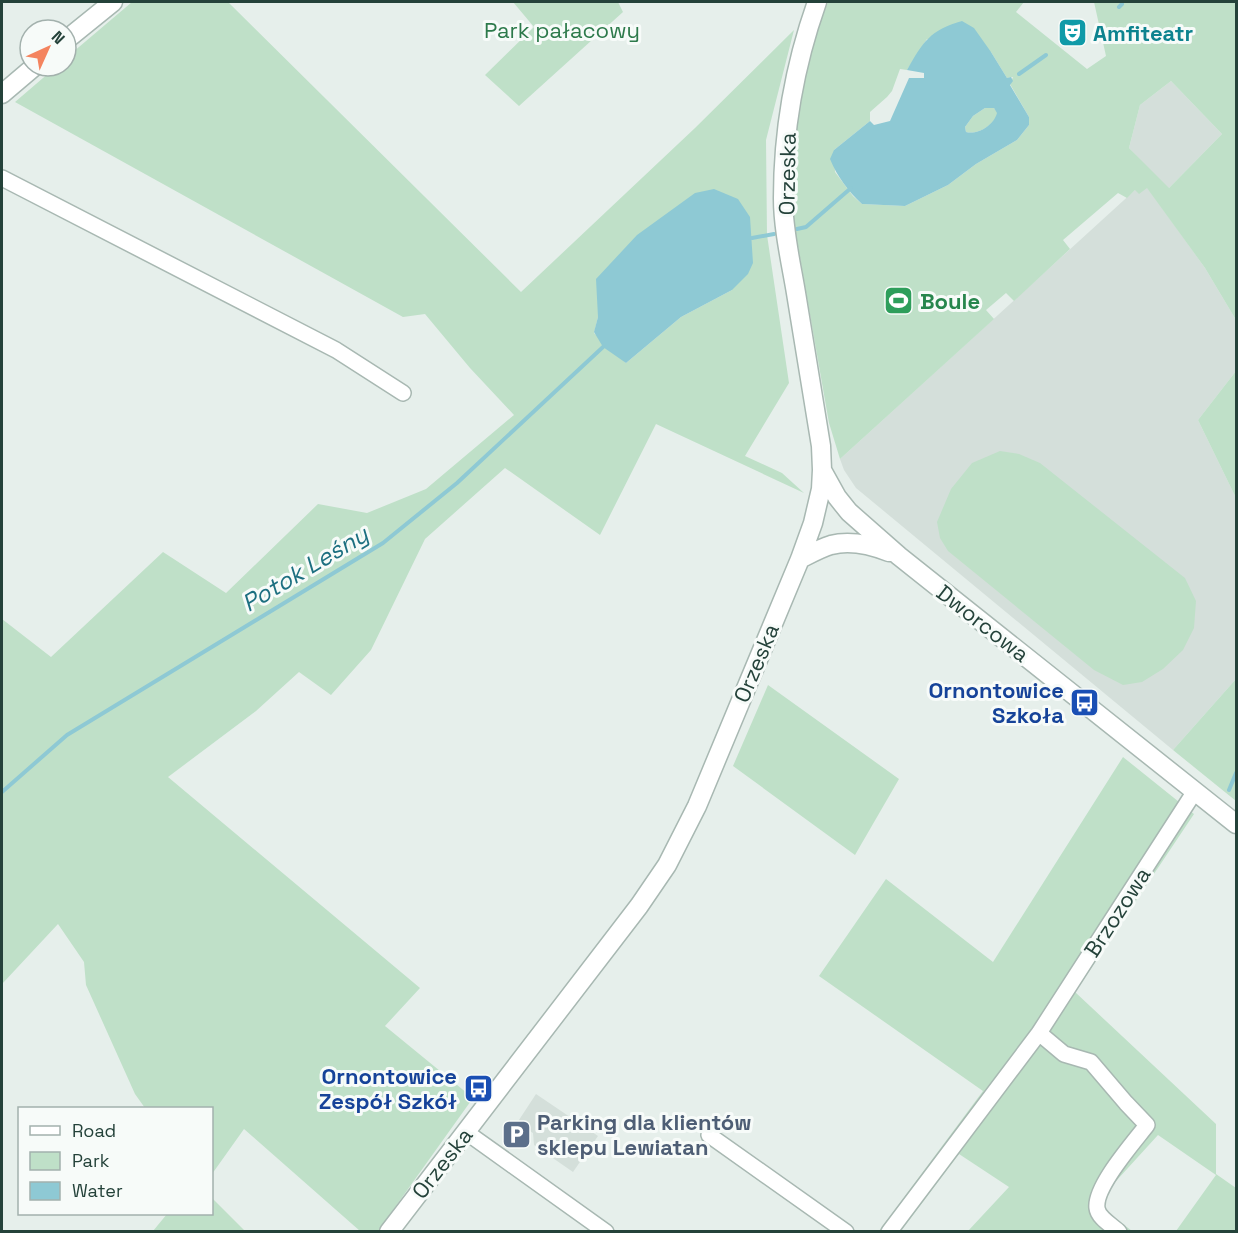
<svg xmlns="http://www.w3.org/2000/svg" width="1238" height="1233" viewBox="0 0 1238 1233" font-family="'Space Grotesk',sans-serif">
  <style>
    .built { fill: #d4dfda }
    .green { fill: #bfe0c8; fill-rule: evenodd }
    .water { fill: #8ec9d4; fill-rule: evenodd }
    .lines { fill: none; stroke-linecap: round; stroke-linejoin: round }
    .stream { stroke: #8ec9d4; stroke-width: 4 }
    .minor-casing { stroke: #a8b8b2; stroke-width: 18 }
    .tertiary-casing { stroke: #a8b8b2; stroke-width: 21 }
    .minor { stroke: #fff; stroke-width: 15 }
    .tertiary { stroke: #fff; stroke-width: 18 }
    .labels { text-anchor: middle; stroke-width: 6; stroke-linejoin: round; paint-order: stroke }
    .park-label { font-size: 22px; fill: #2d7a4b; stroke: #f7fbf9 }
    .culture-label { font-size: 22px; font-weight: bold; fill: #0d838f; stroke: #f7fbf9; text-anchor: start }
    .street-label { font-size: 22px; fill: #24423a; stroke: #f7fbf9 }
    .leisure-label { font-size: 22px; font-weight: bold; fill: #27864d; stroke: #f7fbf9; text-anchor: start }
    .transit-label { font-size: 22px; font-weight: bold; fill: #164399; stroke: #f7fbf9; text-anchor: end }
    .service-label { font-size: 22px; font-weight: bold; fill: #4e5e75; stroke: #f7fbf9; text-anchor: start }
    .water-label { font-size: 24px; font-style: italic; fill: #1c6f80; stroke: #f7fbf9 }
  </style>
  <rect width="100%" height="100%" fill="#e6efeb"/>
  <path class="built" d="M 1171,81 L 1222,134 L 1168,189 L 1129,148 L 1140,105 Z
    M 1147,187 L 1205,268 L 1236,320 L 1236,371 L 1198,420 L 1236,498 L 1236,679 L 1173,750 L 856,488 L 844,470 L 840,459 L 1135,190 Z
    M 536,1094 L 598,1136 L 573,1172 L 534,1145 L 533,1133 L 517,1123 Z"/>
  <path class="green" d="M 132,2 L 228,2 L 521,292 L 695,128 L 794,30 L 766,140 L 767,235 L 789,383 L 745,456 L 782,473 L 804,493 L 656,424 L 600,535 L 505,468 L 425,539 L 371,650 L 331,695 L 299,672 L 256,711 L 168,777 L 420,988 L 385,1026 L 473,1098 L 378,1231 L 360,1231 L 244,1129 L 212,1174 L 212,1108 L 145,1108 L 135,1094 L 86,985 L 84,962 L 58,924 L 2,984 L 2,619 L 51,657 L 163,552 L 226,593 L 318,504 L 367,513 L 426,489 L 514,415 L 470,368 L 425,314 L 403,317 L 15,102 L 57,66 L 66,66 L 66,58 ZM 732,290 L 681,317 L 626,363 L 594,333 L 598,317 Z
    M 513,2 L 618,2 L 623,12 L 519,106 L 485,75 L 534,27 Z
    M 828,2 L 1024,2 L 1016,12 L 1087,69 L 1106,56 L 1094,2 L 1236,2 L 1236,320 L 1205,268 L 1147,188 L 1139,194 L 1135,190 L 1127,198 L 1118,193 L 1063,240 L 1070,249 L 1014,301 L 1006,293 L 986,310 L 994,319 L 840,459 L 829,423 L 795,229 L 790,196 L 794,133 L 798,105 L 817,30 ZM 927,39 L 991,52 L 1007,78 L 1013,77 L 1010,84 L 1029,117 L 1029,125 L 1017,140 L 976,164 L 948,185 L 905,206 L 862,204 L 853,196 L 835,172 L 834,150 L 870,121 L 870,112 L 887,97 L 892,91 L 900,69 L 907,70 ZM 1171,81 L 1222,134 L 1169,188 L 1129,148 L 1140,105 Z
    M 985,108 L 994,108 L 998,113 C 994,125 978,135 966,132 L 965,127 L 973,116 Z
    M 1236,371 L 1236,498 L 1198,420 Z
    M 1000,451 L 1019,454 L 1040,463 L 1185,578 L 1196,601 L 1194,628 L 1183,650 L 1163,669 L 1142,682 L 1123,685 L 1094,670 L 948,551 L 940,538 L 937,522 L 951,489 L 972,463 Z
    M 1236,679 L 1236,801 L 1173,750 Z
    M 768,685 L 899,779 L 855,855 L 733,766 Z
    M 1123,757 L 1194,814 L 1075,992 L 1216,1124 L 1216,1174 L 1236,1188 L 1236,1231 L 1176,1231 L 1216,1175 L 1158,1135 L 1096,1203 L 1132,1231 L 968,1231 L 1009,1187 L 959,1154 L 901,1231 L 879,1231 L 983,1091 L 819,976 L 886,879 L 993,962 Z
    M 212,1198 L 245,1231 L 153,1231 L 167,1214 L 212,1214 Z"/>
  <path class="water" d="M 962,21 L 974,28 L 991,52 L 1007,78 L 1011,77 L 1013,81 L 1010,85 L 1029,117 L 1029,125 L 1017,140 L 976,164 L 948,185 L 905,206 L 862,204 C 848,191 837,176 830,159 L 834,150 L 870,121 L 874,125 L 890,121 L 909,78 L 924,78 L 924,73 L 907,70 C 923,42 930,30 962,21 ZM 985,108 L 994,108 L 997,113 C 994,125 978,135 966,132 L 965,127 L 973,116 Z
    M 714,189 L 738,199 L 750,217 L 753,263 L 748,274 L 732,290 L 681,317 L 626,363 L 603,347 L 594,332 L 598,317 L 596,279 L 637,235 L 695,193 Z"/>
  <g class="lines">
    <path class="stream" d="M 1119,7 L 1122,4
      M 1019,74 L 1046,55
      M 797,229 L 806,227 L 851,188
      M 752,238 L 774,234
      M 1229,790 L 1236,773
      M 2,792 L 67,735 L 383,543 L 457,483 L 603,347"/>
    <defs>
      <path id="minor" d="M 2,178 L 336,350 L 403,393
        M 1039,1033 L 1064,1054 L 1091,1062 L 1126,1103 L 1147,1125 C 1134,1142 1094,1187 1097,1208 C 1098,1218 1113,1226 1119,1232
        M 466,1132 L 606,1232
        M 709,1135 L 846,1232
        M 889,1232 L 1039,1033 L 1195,791"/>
      <path id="tertiary" d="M 66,40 L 113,2
        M 2,94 L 35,66
        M 822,470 L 837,497 L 849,512 L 899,556 L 1236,824
        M 800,559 C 810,554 821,548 831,545 C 850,540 871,545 889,552
        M 389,1232 L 639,906 L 667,865 L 697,806 L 800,559 L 813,523 L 821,489 L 822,470 L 821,446 C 813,395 804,344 796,293 C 791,263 783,229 783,198 C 783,132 795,64 817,2"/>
    </defs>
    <use href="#minor" class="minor-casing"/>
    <use href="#tertiary" class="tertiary-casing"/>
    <use href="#minor" class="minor"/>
    <use href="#tertiary" class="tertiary"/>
  </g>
  <defs>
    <symbol id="theatre-square" viewBox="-11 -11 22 22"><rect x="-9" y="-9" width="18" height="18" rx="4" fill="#0f9aa8" stroke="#f7fbf9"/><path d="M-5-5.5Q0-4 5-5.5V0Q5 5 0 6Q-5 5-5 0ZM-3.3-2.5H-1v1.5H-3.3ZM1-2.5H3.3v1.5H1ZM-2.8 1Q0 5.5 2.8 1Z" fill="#fff"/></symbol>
    <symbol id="stadium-square" viewBox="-11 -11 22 22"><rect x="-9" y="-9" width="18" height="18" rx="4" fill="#2e9e5b" stroke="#f7fbf9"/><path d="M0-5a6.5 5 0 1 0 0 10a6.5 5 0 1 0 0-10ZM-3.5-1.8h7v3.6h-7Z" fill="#fff"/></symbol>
    <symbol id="bus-square" viewBox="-11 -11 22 22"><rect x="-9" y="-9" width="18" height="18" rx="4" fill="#1a4fb4" stroke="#f7fbf9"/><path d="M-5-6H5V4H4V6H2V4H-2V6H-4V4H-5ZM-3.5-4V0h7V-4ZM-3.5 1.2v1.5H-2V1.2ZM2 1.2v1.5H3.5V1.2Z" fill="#fff"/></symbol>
    <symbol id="parking-square" viewBox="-11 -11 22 22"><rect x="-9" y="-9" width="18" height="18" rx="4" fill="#5c6f8a" stroke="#f7fbf9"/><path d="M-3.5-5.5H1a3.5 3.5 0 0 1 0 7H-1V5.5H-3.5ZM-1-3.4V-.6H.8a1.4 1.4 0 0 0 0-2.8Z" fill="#fff"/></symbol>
  </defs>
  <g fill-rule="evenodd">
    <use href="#theatre-square" x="1056" y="16" width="33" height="33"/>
    <use href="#stadium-square" x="882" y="284" width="33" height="33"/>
    <use href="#bus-square" x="1068" y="686" width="33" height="33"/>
    <use href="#bus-square" x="462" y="1072" width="33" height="33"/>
    <use href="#parking-square" x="500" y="1118" width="33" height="33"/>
  </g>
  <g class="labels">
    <g class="park-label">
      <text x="562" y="38">Park pałacowy</text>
    </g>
    <g class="culture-label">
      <text x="1093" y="41">Amfiteatr</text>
    </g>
    <g class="street-label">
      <text transform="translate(787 174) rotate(-89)" y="8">Orzeska</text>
      <text transform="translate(983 623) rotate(38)" y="8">Dworcowa</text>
      <text transform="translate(756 663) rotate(-67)" y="8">Orzeska</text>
      <text transform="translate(1117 912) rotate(-57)" y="8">Brzozowa</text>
      <text transform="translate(442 1163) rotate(-52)" y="8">Orzeska</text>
    </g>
    <g class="leisure-label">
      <text x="920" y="309">Boule</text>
    </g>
    <g class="transit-label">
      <text x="1064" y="698">Ornontowice<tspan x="1064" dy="25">Szkoła</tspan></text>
      <text x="457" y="1084">Ornontowice<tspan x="457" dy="25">Zespół Szkół</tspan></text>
    </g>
    <g class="service-label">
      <text x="537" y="1130">Parking dla klientów<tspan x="537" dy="25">sklepu Lewiatan</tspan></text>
    </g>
    <g class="water-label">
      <text transform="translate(305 569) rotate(-31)" y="8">Potok Leśny</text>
    </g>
  </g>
  <rect width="1238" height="1233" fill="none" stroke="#24423a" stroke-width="6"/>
  <rect x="18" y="1107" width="195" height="108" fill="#f7fbf9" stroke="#a3b1ad" stroke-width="1.5"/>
  <rect x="30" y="1126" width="30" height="9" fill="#ffffff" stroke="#a3b1ad" stroke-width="1.5"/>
  <text x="72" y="1137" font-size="18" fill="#24423a">Road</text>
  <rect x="30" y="1152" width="30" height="18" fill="#bfe0c8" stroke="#a3b1ad" stroke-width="1.5"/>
  <text x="72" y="1167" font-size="18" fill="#24423a">Park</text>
  <rect x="30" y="1182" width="30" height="18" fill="#8ec9d4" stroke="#a3b1ad" stroke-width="1.5"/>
  <text x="72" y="1197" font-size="18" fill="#24423a">Water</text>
  <g transform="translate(48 48) rotate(45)"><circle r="28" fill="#f7fbf9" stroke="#a3b1ad" stroke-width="1.5"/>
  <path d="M0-4.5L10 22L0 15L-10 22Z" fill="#f4845f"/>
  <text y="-9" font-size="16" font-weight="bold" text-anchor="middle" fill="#24423a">N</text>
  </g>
</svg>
